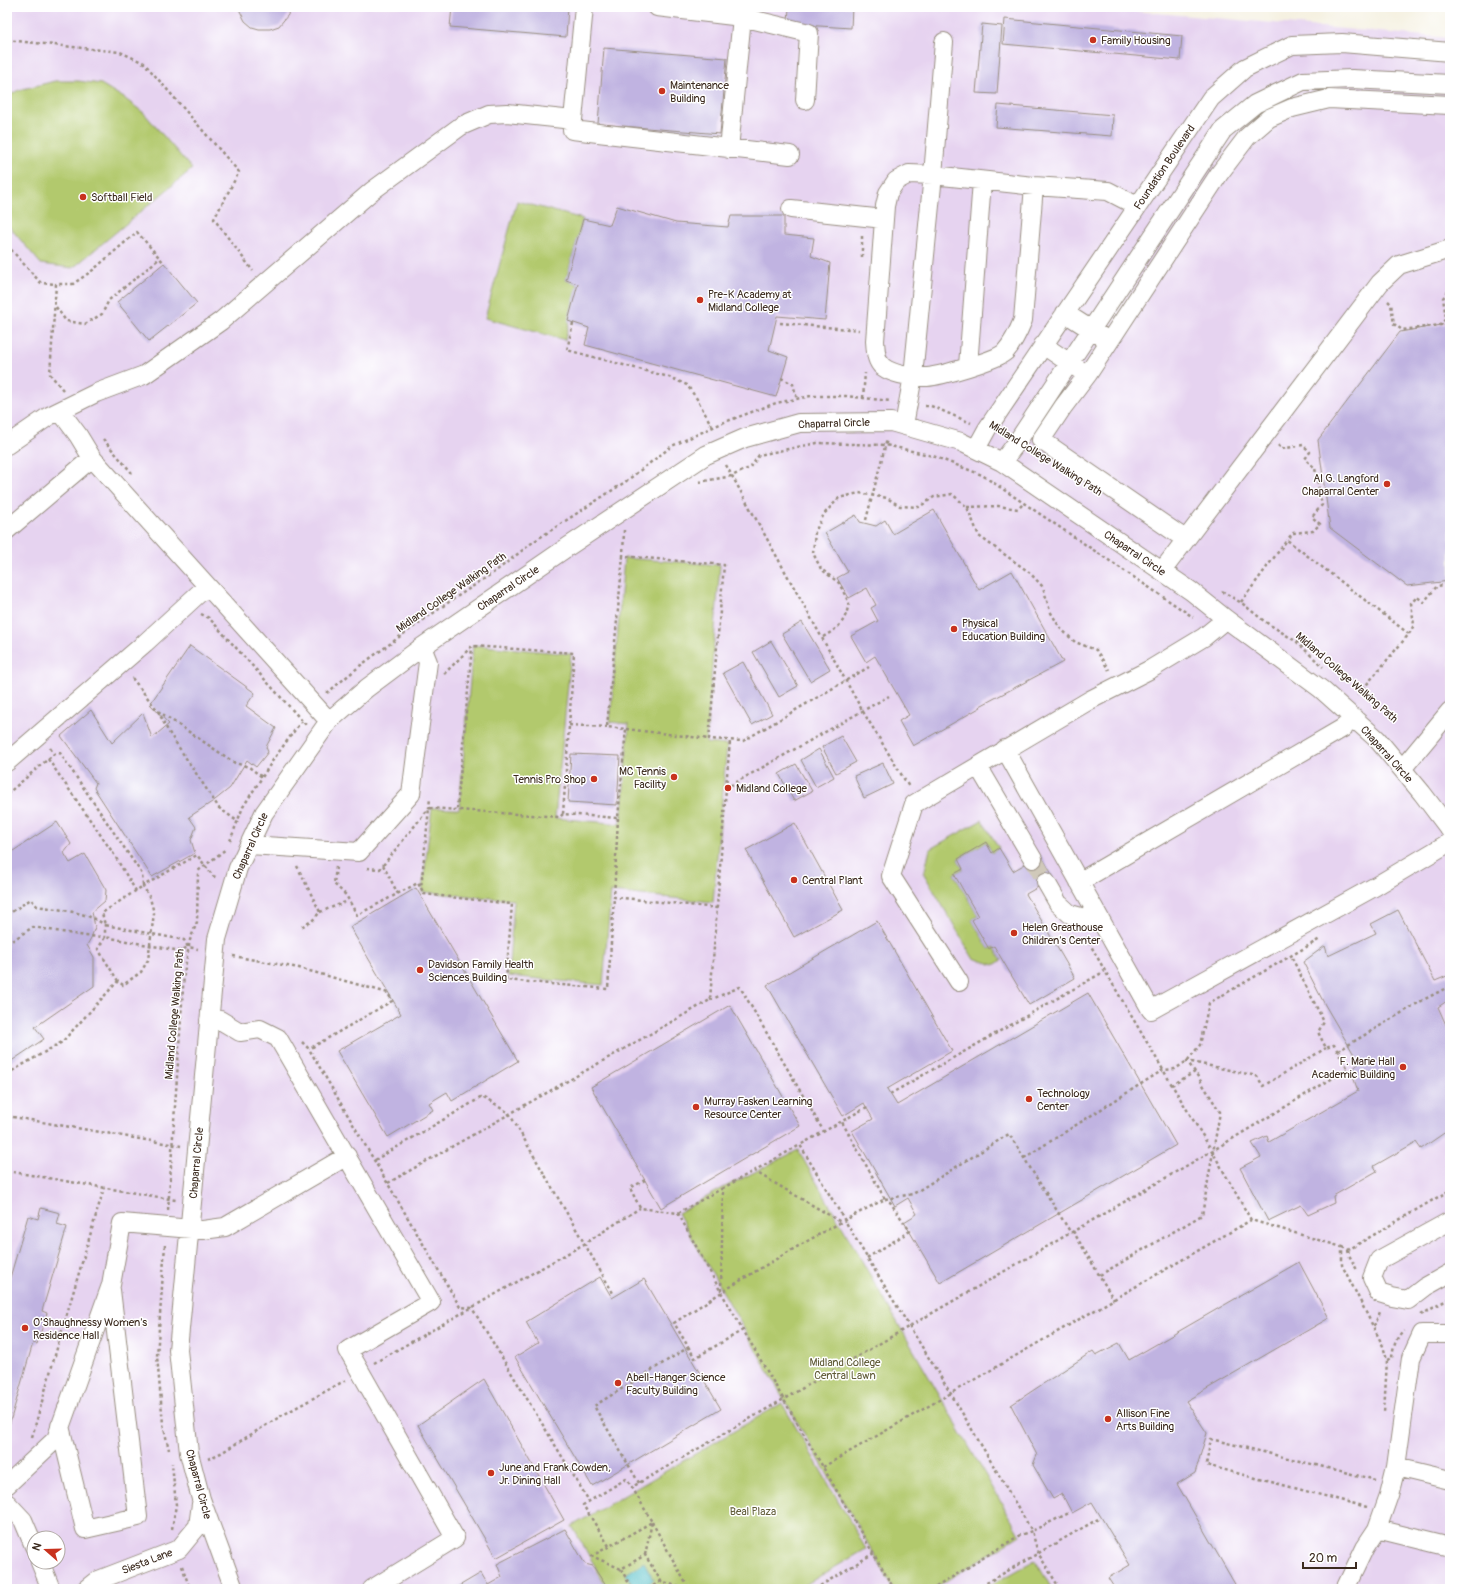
<svg xmlns="http://www.w3.org/2000/svg" width="1457" height="1596" viewBox="0 0 1457 1596" font-family="Pangolin,sans-serif">
  <style>
    .built { fill: #e6d3f0; fill-rule: evenodd }
    .green { fill: #b2c96d; stroke: #767a46 }
    .water { fill: #50bec6; stroke: #467472 }
    .building { fill: #c0b3e1 }
    .lines { fill: none; stroke-linecap: round; stroke-linejoin: round }
    .minor-tunnel { stroke: #d0c9ba; stroke-width: 18; stroke-dasharray: 18 9; stroke-linecap: butt }
    .minor-casing { stroke: #988e80; stroke-width: 20 }
    .path { stroke: #988e80; stroke-width: 2.5; stroke-dasharray: 3 3; stroke-linecap: butt }
    .minor { stroke: #fff; stroke-width: 18 }
    .poi-dot { fill: #c8321e; stroke: #fff; stroke-width: 1.5 }
    .labels { text-anchor: middle; stroke-width: 3; stroke-linejoin: round; paint-order: stroke }
    .poi-label { font-size: 11px; fill: #3b2a1e; stroke: #fff; text-anchor: start }
    .street-label { font-size: 11px; fill: #3b2a1e; stroke: #fff }
    .park-label { font-size: 11px; fill: #5f5a36; stroke: #fff }
  </style>
  <rect width="100%" height="100%" fill="#fff"/>
  <filter id="ink" filterUnits="userSpaceOnUse"><feTurbulence type="fractalNoise" baseFrequency=".025" numOctaves="2"/><feDisplacementMap in="SourceGraphic" scale="8" xChannelSelector="R" yChannelSelector="G"/><feConvolveMatrix kernelMatrix="1 2 1 2 8 2 1 2 1" color-interpolation-filters="sRGB"/></filter>
  <filter id="wash" filterUnits="userSpaceOnUse"><feTurbulence type="fractalNoise" baseFrequency=".012" numOctaves="4" result="noise"/><feDisplacementMap in="SourceGraphic" scale="16" xChannelSelector="R" yChannelSelector="G"/><feGaussianBlur stdDeviation="0.9" result="paint"/><feColorMatrix in="noise" values="0 0 0 0 0 0 0 0 0 0 0 0 0 0 0 0 0 1.4 0 .05"/><feComposite in="paint" operator="in"/></filter>
  <g filter="url(#wash)">
    <rect width="100%" height="100%" fill="#f5f1e1"/>
    <path class="built" d="M 7,7 L 1086,7 L 1450,38 L 1450,1589 L 7,1589 ZM 34,1538 L 58,1538 L 58,1562 L 34,1562 Z"/>
    <path class="green" d="M 55,81 L 78,81 L 101,84 L 124,98 L 144,113 L 192,169 L 73,268 L 41,264 L 7,224 L 7,96 L 19,90 Z
      M 517,201 L 583,219 L 566,280 L 578,284 L 565,340 L 485,318 Z
      M 624,558 L 720,565 L 706,743 L 727,745 L 713,902 L 611,892 L 603,985 L 508,976 L 514,900 L 422,892 L 432,808 L 459,809 L 473,645 L 571,654 L 555,818 L 621,824 L 629,724 L 610,722 Z
      M 982,820 L 999,848 L 992,853 L 986,842 L 958,859 L 963,869 L 954,874 L 978,916 L 972,920 L 989,949 L 994,947 L 1002,960 L 994,965 L 973,958 L 924,874 L 930,849 Z
      M 798,1150 L 1020,1535 L 933,1589 L 894,1589 L 784,1399 L 678,1213 L 723,1188 Z
      M 782,1403 L 866,1549 L 798,1589 L 608,1589 L 572,1526 Z
      M 1035,1560 L 1052,1589 L 983,1589 Z"/>
    <path class="water" d="M 644,1562 L 654,1580 L 639,1589 L 634,1589 L 626,1574 Z"/>
    <g id="blocks">
      <path class="building" d="M 239,7 L 290,7 L 288,15 L 279,26 L 270,29 L 259,29 L 252,27 L 245,21 L 240,11 Z
        M 452,7 L 568,7 L 566,37 L 450,27 Z
        M 789,7 L 852,7 L 851,28 L 788,24 Z
        M 1005,19 L 1182,36 L 1180,60 L 1003,44 Z
        M 982,24 L 1002,26 L 997,94 L 976,93 Z
        M 604,48 L 727,58 L 720,134 L 598,124 Z
        M 998,105 L 1113,115 L 1112,136 L 996,127 Z
        M 617,206 L 676,223 L 728,227 L 731,216 L 784,216 L 784,235 L 814,238 L 811,256 L 830,263 L 825,320 L 777,316 L 769,350 L 788,357 L 776,397 L 585,345 L 589,328 L 568,321 L 578,284 L 566,280 L 583,219 L 610,225 Z
        M 164,263 L 197,303 L 149,341 L 117,302 Z
        M 1447,324 L 1450,327 L 1450,581 L 1407,586 L 1330,528 L 1318,440 L 1400,332 Z
        M 934,510 L 979,590 L 1012,571 L 1063,662 L 980,706 L 981,707 L 913,746 L 899,721 L 909,715 L 875,656 L 866,662 L 851,636 L 878,621 L 871,608 L 876,605 L 867,588 L 849,598 L 837,578 L 848,572 L 825,533 L 856,515 L 860,522 L 876,526 L 885,520 L 893,534 Z
        M 802,622 L 830,669 L 810,681 L 782,634 Z
        M 771,641 L 798,686 L 779,697 L 753,652 Z
        M 190,646 L 255,693 L 246,706 L 276,728 L 266,747 L 268,752 L 256,767 L 247,760 L 230,788 L 215,800 L 189,817 L 196,827 L 191,840 L 195,853 L 152,877 L 94,788 L 96,783 L 61,736 L 91,710 L 112,743 L 143,713 L 152,738 L 169,724 L 150,704 Z
        M 743,662 L 772,714 L 752,725 L 723,673 Z
        M 841,736 L 856,762 L 836,773 L 822,747 Z
        M 819,749 L 834,777 L 816,787 L 801,760 Z
        M 571,754 L 620,756 L 617,805 L 568,802 Z
        M 883,763 L 893,784 L 864,798 L 854,776 Z
        M 796,764 L 812,791 L 794,801 L 779,774 Z
        M 57,822 L 71,844 L 64,853 L 70,863 L 85,854 L 106,890 L 105,901 L 92,912 L 95,927 L 91,938 L 87,945 L 94,957 L 94,986 L 35,1027 L 44,1039 L 7,1064 L 7,855 Z
        M 795,823 L 843,910 L 794,937 L 746,850 Z
        M 986,842 L 992,853 L 999,848 L 1013,871 L 1041,855 L 1054,878 L 1026,894 L 1075,978 L 1029,1005 L 994,946 L 989,949 L 972,920 L 978,916 L 954,874 L 963,869 L 958,859 Z
        M 416,888 L 518,1061 L 452,1101 L 447,1092 L 429,1103 L 433,1110 L 388,1137 L 337,1051 L 401,1014 L 350,927 Z
        M 1398,910 L 1435,981 L 1447,976 L 1450,981 L 1450,999 L 1438,1007 L 1447,1027 L 1450,1026 L 1450,1129 L 1421,1149 L 1416,1142 L 1374,1166 L 1377,1171 L 1333,1196 L 1334,1203 L 1308,1215 L 1301,1205 L 1268,1221 L 1240,1168 L 1261,1157 L 1252,1143 L 1267,1136 L 1269,1142 L 1358,1091 L 1351,1071 L 1359,1063 L 1325,1005 L 1303,962 L 1325,946 L 1328,956 L 1376,933 L 1371,924 Z
        M 877,921 L 952,1051 L 887,1089 L 897,1105 L 1088,993 L 1176,1145 L 940,1283 L 904,1222 L 917,1214 L 908,1198 L 895,1206 L 852,1131 L 873,1119 L 864,1103 L 843,1116 L 767,985 Z
        M 730,1005 L 800,1126 L 661,1208 L 591,1087 Z
        M 41,1208 L 60,1213 L 57,1224 L 67,1227 L 42,1311 L 47,1313 L 37,1344 L 33,1343 L 8,1429 L 7,1429 L 7,1288 L 28,1216 L 38,1219 Z
        M 1299,1262 L 1329,1318 L 1186,1401 L 1207,1433 L 1195,1473 L 1177,1484 L 1236,1586 L 1231,1589 L 1115,1589 L 1108,1578 L 1130,1565 L 1092,1502 L 1072,1513 L 1062,1494 L 1053,1499 L 1033,1465 L 1037,1455 L 1011,1405 L 1093,1351 L 1096,1355 L 1119,1343 L 1129,1360 Z
        M 600,1277 L 612,1298 L 644,1279 L 721,1409 L 592,1486 L 515,1357 L 538,1343 L 526,1322 Z
        M 484,1379 L 564,1520 L 496,1558 L 418,1425 Z
        M 565,1529 L 585,1564 L 593,1566 L 608,1589 L 454,1589 L 481,1573 L 488,1585 L 502,1577 L 497,1564 Z"/>
    </g>
  </g>
  <g filter="url(#ink)">
    <use href="#blocks" fill-opacity="0" stroke="#988e80" stroke-width="1"/>
    <g class="lines">
      <path class="minor-tunnel" d="M 1033,859 L 1046,882"/>
      <defs>
        <path id="minor" d="M 584,7 L 572,130 L 790,155
          M 657,7 L 742,17 L 729,149
          M 742,17 L 809,33 L 805,100
          M 1034,186 L 1023,320 C 1019,330 1013,343 1005,352 C 997,360 940,376 927,377 C 914,377 894,375 883,367 C 875,360 876,350 875,341 L 885,206 L 888,193 L 896,181 L 909,174 L 933,175 L 1034,186 L 1108,191 L 1137,206
          M 791,209 L 884,219
          M 1065,313 L 1101,336
          M 1043,345 L 1080,370
          M 968,366 L 982,181
          M 60,411 L 78,435 L 92,458
          M 904,425 L 913,376 L 933,175 L 944,42
          M 7,445 L 49,416 L 96,393 L 144,375 L 221,321 L 372,191 L 461,126 L 489,114 L 507,113 L 573,120
          M 976,449 L 987,429 L 1211,98 L 1245,68 L 1292,45 L 1342,43 L 1450,52
          M 1002,462 L 1015,445 L 1223,130 L 1255,104 L 1303,81 L 1352,79 L 1450,84
          M 7,530 L 92,458 L 329,721
          M 1185,539 L 1041,440 L 1063,407 L 1088,374 L 1219,174 L 1247,137 L 1269,118 L 1292,108 L 1329,99 L 1450,105
          M 1162,571 L 1380,283 L 1399,265 L 1450,249
          M 1005,749 L 1151,1010 L 1376,886 L 1450,842
          M 7,762 L 145,643 L 207,586
          M 978,766 L 1033,859
          M 1402,769 L 1450,711
          M 249,845 L 359,852 L 411,794 L 428,662 L 422,647
          M 1046,882 L 1058,903 L 1070,914 L 1102,923
          M 1079,882 L 1343,728 L 1354,718
          M 959,982 L 891,876 L 914,804 L 1090,700 L 1151,669 L 1204,637 L 1226,619
          M 209,1020 L 220,1020 L 240,1032 L 260,1029 L 278,1038 L 431,1302 L 348,1350 L 455,1538 L 372,1589
          M 1450,1221 L 1379,1260 L 1372,1278 L 1379,1293 L 1392,1297 L 1408,1300 L 1425,1287 L 1450,1273
          M 1450,1334 L 1422,1334 L 1411,1358 L 1396,1467 L 1450,1480
          M 60,1426 L 85,1529 L 138,1517 L 111,1290
          M 7,1485 L 56,1439 L 111,1285 L 122,1223 L 203,1230 L 225,1227 L 347,1156
          M 7,1503 L 23,1520 L 34,1546
          M 1377,1529 L 1389,1495 L 1396,1467
          M 40,1562 L 51,1589
          M 86,1589 L 96,1581 L 179,1549 L 198,1526 L 201,1504
          M 234,1589 L 201,1499 L 189,1453 L 178,1350 L 217,939 L 238,868 L 264,813 L 329,721 L 367,688 L 422,647 L 569,546 L 706,455 L 745,438 L 799,423 L 891,422 L 961,442 L 1002,462 L 1191,591 L 1226,619 L 1321,689 L 1377,739 L 1422,793 L 1450,830
          M 1345,1589 L 1365,1547 L 1377,1529 L 1450,1547"/>
      </defs>
      <use href="#minor" class="minor-casing"/>
      <path class="path" d="M 7,40 L 120,52 L 144,63 L 239,172 L 214,219 L 253,271
        M 7,245 L 30,271 L 41,283 L 56,284
        M 862,257 L 862,234
        M 1388,301 L 1391,304 L 1394,324 L 1402,330 L 1441,325 L 1446,318 L 1443,298 L 1450,289
        M 56,307 L 66,321 L 85,324 L 102,314 L 109,300 L 160,258
        M 573,323 L 567,350 L 669,377 L 687,385 L 697,399 L 713,428
        M 780,323 L 859,330
        M 781,378 L 793,384 L 797,399
        M 63,390 L 50,374 L 56,284 L 73,284 L 93,270 L 137,232 L 164,263
        M 863,398 L 865,373
        M 925,406 L 931,406 L 971,423
        M 103,439 L 132,473
        M 1278,445 L 1282,449 L 1303,445 L 1310,452 L 1305,459 L 1315,468 L 1322,505 L 1312,517 L 1320,524 L 1313,531 L 1293,533 L 1287,540
        M 726,465 L 862,710 L 909,787
        M 699,482 L 732,476 L 751,467 L 759,455 L 817,443 L 886,445 L 933,456 L 982,475 L 1193,617
        M 967,507 L 998,506 L 1018,509 L 1024,503
        M 866,520 L 887,439
        M 624,530 L 623,556 L 724,565 L 709,739 L 743,741 L 869,667
        M 1222,591 L 1243,604 L 1264,621 L 1297,642 L 1323,667
        M 1241,602 L 1287,540 L 1409,634 L 1357,696
        M 201,614 L 209,618 L 306,725
        M 1409,634 L 1414,625 L 1411,603 L 1417,597 L 1424,602 L 1437,586 L 1450,584
        M 823,637 C 840,627 845,622 849,603 L 839,583 L 821,569 L 813,553 L 815,532 L 824,514 L 839,498 L 859,493 L 887,498 L 900,506 L 919,507 L 934,497 L 952,494 L 967,507 L 979,536 L 1029,572 L 1043,587 L 1050,611 L 1060,628 L 1075,642 L 1096,650 L 1109,670
        M 444,674 L 472,646 L 574,653 L 563,814 L 618,818 L 626,729 L 607,727 L 623,556
        M 132,678 L 158,711 L 235,763 L 249,767 L 262,777
        M 327,693 L 361,665 L 402,635 L 449,602 L 496,571 L 533,542 L 625,482 L 672,446 L 722,423 L 776,403 L 811,396 L 846,396 L 890,401
        M 158,711 L 168,731 L 219,808 L 237,821
        M 569,725 L 607,727
        M 626,729 L 709,739
        M 50,748 L 54,754 L 60,753 L 142,874 L 143,886 L 102,913 L 105,925 L 184,940 L 188,947 L 198,949
        M 48,759 L 113,853 L 136,891
        M 726,787 L 730,741
        M 7,794 L 54,754
        M 457,809 L 472,647
        M 563,814 L 560,817 L 429,808 L 421,888 L 424,894 L 512,904 L 506,980 L 608,989 L 614,897
        M 618,818 L 614,897 L 717,908
        M 230,841 L 243,807 L 273,760 L 303,719
        M 383,865 L 398,894
        M 297,866 L 320,912 L 312,921 L 301,927
        M 336,867 L 334,884 L 346,895 L 357,915 L 418,883 L 420,887
        M 367,868 L 380,869 L 429,808 L 430,798
        M 320,912 L 348,901
        M 7,915 L 31,899 L 37,906 C 60,910 85,911 105,925 L 105,937 L 85,936 L 33,927 L 7,944
        M 1086,937 L 1105,971 L 1172,1085
        M 233,956 L 299,968 L 388,993 L 392,1001 L 309,1049
        M 118,981 L 98,949 L 105,937 L 180,951 L 188,947
        M 710,1000 L 740,987 L 824,1132
        M 302,1042 L 309,1049 L 460,1307 L 472,1308 L 589,1501
        M 1338,1051 L 1423,1000 L 1450,986
        M 1195,1072 L 1187,1061 L 1257,1076 L 1263,1086 L 1326,1048
        M 7,1074 L 62,1042 L 118,981 L 123,985 L 141,972 L 148,960 L 154,913 L 150,898 L 143,886 L 197,855 L 213,876 L 218,878
        M 890,1094 L 1105,971
        M 867,1107 L 800,1145 L 860,1246 L 951,1394 L 1032,1531 L 1020,1535 L 933,1589
        M 7,1116 L 181,1146
        M 1024,1158 L 1163,1070 L 1175,1069 L 1187,1061 L 1200,1045 L 1209,1003 L 1320,939
        M 375,1160 L 482,1097 L 509,1113 L 613,1293
        M 7,1171 L 176,1200
        M 754,1171 L 841,1222
        M 645,1180 L 630,1188 L 640,1208 L 678,1213 L 723,1188
        M 388,1183 L 710,1000 L 726,788 L 889,696
        M 885,1199 L 913,1194 L 1009,1134 L 1071,1233
        M 168,1210 L 184,973 L 190,940 L 197,922 L 198,871 L 226,849
        M 678,1213 L 721,1292 L 894,1589
        M 1073,1231 L 1114,1300
        M 165,1245 L 157,1356 L 163,1424 L 169,1450
        M 1342,1247 L 1348,1250 L 1450,1190
        M 1348,1250 L 1349,1255 L 1357,1270
        M 867,1258 L 910,1231 L 890,1202 L 886,1200
        M 1100,1275 L 1202,1215 L 1220,1112 L 1195,1072 L 1172,1085 L 1212,1151 L 1251,1220 L 1342,1247 L 1342,1265 L 1383,1346 L 1387,1360 L 1384,1413
        M 721,1291 L 723,1188 L 800,1145
        M 1421,1315 L 1450,1298
        M 1374,1326 L 1380,1312
        M 743,1330 L 695,1358 L 674,1323 C 742,1278 813,1236 885,1199 L 842,1122
        M 1387,1360 L 1392,1358 C 1393,1348 1396,1337 1404,1330
        M 374,1363 L 584,1244 L 640,1208
        M 32,1437 L 61,1334 L 104,1188
        M 208,1459 L 221,1453 L 281,1416 L 346,1380
        M 823,1467 L 1251,1220
        M 639,1483 L 594,1406 L 689,1347
        M 1367,1507 L 1206,1465 L 1211,1439 L 1376,1480
        M 652,1522 L 689,1589
        M 172,1529 L 176,1505 L 172,1463
        M 609,1546 L 583,1505 L 626,1479 L 632,1487
        M 645,1555 L 652,1522
        M 182,1566 L 190,1589
        M 621,1569 L 632,1589
        M 648,1589 L 661,1581
        M 685,1589 L 661,1581 L 645,1555 L 621,1569 L 592,1556 L 652,1522 L 632,1487 L 1212,1151 L 1348,1069 L 1334,1045 L 1326,1048 L 1318,1032 L 1324,1022 L 1291,956
        M 815,1589 L 874,1553
        M 976,1589 L 1098,1519
        M 1060,1589 L 1038,1553 L 1032,1531 L 1069,1513"/>
      <use href="#minor" class="minor"/>
    </g>
  </g>
  <g class="poi-dot">
    <circle cx="1093" cy="40" r="4"/>
    <circle cx="662" cy="91" r="4"/>
    <circle cx="83" cy="197" r="4"/>
    <circle cx="700" cy="300" r="4"/>
    <circle cx="1387" cy="484" r="4"/>
    <circle cx="954" cy="629" r="4"/>
    <circle cx="674" cy="777" r="4"/>
    <circle cx="594" cy="779" r="4"/>
    <circle cx="728" cy="788" r="4"/>
    <circle cx="794" cy="880" r="4"/>
    <circle cx="1014" cy="933" r="4"/>
    <circle cx="420" cy="970" r="4"/>
    <circle cx="1403" cy="1067" r="4"/>
    <circle cx="1029" cy="1099" r="4"/>
    <circle cx="696" cy="1107" r="4"/>
    <circle cx="25" cy="1328" r="4"/>
    <circle cx="618" cy="1383" r="4"/>
    <circle cx="1108" cy="1419" r="4"/>
    <circle cx="491" cy="1473" r="4"/>
  </g>
  <g class="labels">
    <g class="poi-label">
      <text x="1101" y="44">Family Housing</text>
      <text x="670" y="89">Maintenance<tspan x="670" dy="13">Building</tspan></text>
      <text x="91" y="201">Softball Field</text>
      <text x="708" y="298">Pre-K Academy at<tspan x="708" dy="13">Midland College</tspan></text>
      <text x="1379" y="482" text-anchor="end">Al G. Langford<tspan x="1379" dy="13">Chaparral Center</tspan></text>
      <text x="962" y="627">Physical<tspan x="962" dy="13">Education Building</tspan></text>
      <text x="666" y="775" text-anchor="end">MC Tennis<tspan x="666" dy="13">Facility</tspan></text>
      <text x="586" y="783" text-anchor="end">Tennis Pro Shop</text>
      <text x="736" y="792">Midland College</text>
      <text x="802" y="884">Central Plant</text>
      <text x="1022" y="931">Helen Greathouse<tspan x="1022" dy="13">Children's Center</tspan></text>
      <text x="428" y="968">Davidson Family Health<tspan x="428" dy="13">Sciences Building</tspan></text>
      <text x="1395" y="1065" text-anchor="end">F. Marie Hall<tspan x="1395" dy="13">Academic Building</tspan></text>
      <text x="1037" y="1097">Technology<tspan x="1037" dy="13">Center</tspan></text>
      <text x="704" y="1105">Murray Fasken Learning<tspan x="704" dy="13">Resource Center</tspan></text>
      <text x="33" y="1326">O’Shaughnessy Women's<tspan x="33" dy="13">Residence Hall</tspan></text>
      <text x="626" y="1381">Abell-Hanger Science<tspan x="626" dy="13">Faculty Building</tspan></text>
      <text x="1116" y="1417">Allison Fine<tspan x="1116" dy="13">Arts Building</tspan></text>
      <text x="499" y="1471">June and Frank Cowden,<tspan x="499" dy="13">Jr. Dining Hall</tspan></text>
    </g>
    <g class="street-label">
      <text transform="translate(1164 167) rotate(-56)" y="4">Foundation Boulevard</text>
      <text transform="translate(834 423) rotate(-2)" y="4">Chaparral Circle</text>
      <text transform="translate(1046 458) rotate(32)" y="4">Midland College Walking Path</text>
      <text transform="translate(1135 553) rotate(34)" y="4">Chaparral Circle</text>
      <text transform="translate(508 588) rotate(-34)" y="4">Chaparral Circle</text>
      <text transform="translate(451 592) rotate(-35)" y="4">Midland College Walking Path</text>
      <text transform="translate(1347 677) rotate(41)" y="4">Midland College Walking Path</text>
      <text transform="translate(1387 754) rotate(48)" y="4">Chaparral Circle</text>
      <text transform="translate(250 846) rotate(-66)" y="4">Chaparral Circle</text>
      <text transform="translate(174 1014) rotate(-85)" y="4">Midland College Walking Path</text>
      <text transform="translate(196 1163) rotate(-85)" y="4">Chaparral Circle</text>
      <text transform="translate(199 1484) rotate(75)" y="4">Chaparral Circle</text>
      <text transform="translate(147 1561) rotate(-21)" y="4">Siesta Lane</text>
    </g>
    <g class="park-label">
      <text x="845" y="1366">Midland College<tspan x="845" dy="13">Central Lawn</tspan></text>
      <text x="753" y="1515">Beal Plaza</text>
    </g>
  </g>
  <rect width="1457" height="1596" fill="none" stroke="#fff" stroke-width="24"/>
  <g transform="translate(46 1550) rotate(290)"><circle r="19" fill="#ffffff" stroke="#b1aaa5"/>
  <path d="M0-3L7 15L0 10L-7 15Z" fill="#c8321e"/>
  <text y="-6" font-size="11" font-weight="bold" text-anchor="middle" fill="#3b2a1e">N</text>
  </g>
  <path d="M1303 1562v6h53v-6" fill="none" stroke="#3b2a1e" stroke-width="2"/>
  <text x="1309" y="1562" font-size="12" fill="#3b2a1e" stroke="#ffffff" stroke-width="3" paint-order="stroke">20 m</text>
</svg>
